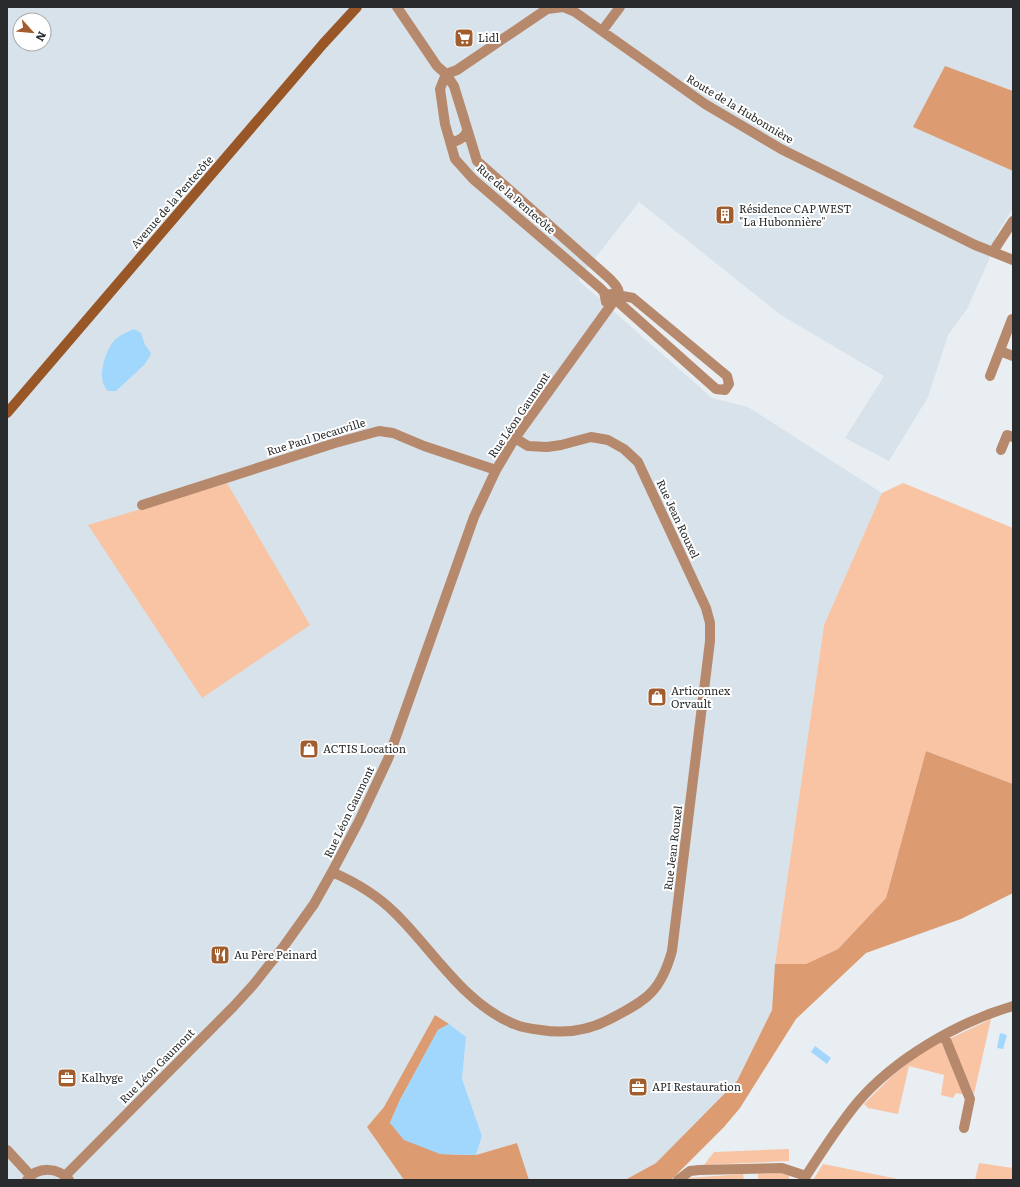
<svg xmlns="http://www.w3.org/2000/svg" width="1020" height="1187" viewBox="0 0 1020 1187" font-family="Literata,serif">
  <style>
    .built { fill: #d7e2eb; fill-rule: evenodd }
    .green { fill: #f8c4a4 }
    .forest { fill: #dc9b71 }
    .water { fill: #a1d6fd }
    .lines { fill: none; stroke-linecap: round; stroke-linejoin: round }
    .minor { stroke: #b7896c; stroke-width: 10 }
    .secondary { stroke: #995728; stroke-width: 10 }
    .labels { text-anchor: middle; stroke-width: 4; stroke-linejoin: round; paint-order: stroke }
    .poi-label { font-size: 11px; fill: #292b2c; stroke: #fff; text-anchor: start }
    .street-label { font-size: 11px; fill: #292b2c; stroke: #fff }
  </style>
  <rect width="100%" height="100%" fill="#e9eef2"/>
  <path class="built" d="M 7,7 L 1013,7 L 1013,91 L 945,67 L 914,127 L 1013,171 L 1013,208 L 997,234 L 988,262 L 967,309 L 948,335 L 928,397 L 889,461 L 845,438 L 884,376 L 781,315 L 639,202 L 578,280 L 712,398 L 748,407 L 882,493 L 824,625 L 775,964 L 772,1010 L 737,1081 L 656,1163 L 625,1180 L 529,1180 L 517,1143 L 476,1155 L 482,1136 L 462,1079 L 466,1037 L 384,1107 L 367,1127 L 404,1180 L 7,1180 ZM 20,20 L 44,20 L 44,44 L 20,44 Z"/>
  <path class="green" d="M 227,483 L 310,625 L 202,698 L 88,525 Z
    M 903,483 L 1013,528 L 1013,784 L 926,751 L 886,898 L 838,949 L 806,964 L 775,964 L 824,625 L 882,493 Z
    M 991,1019 L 974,1094 L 949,1039 Z
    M 941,1042 L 965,1095 L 956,1093 L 953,1098 L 941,1095 L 944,1075 L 909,1066 L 898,1114 L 868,1108 L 864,1104 L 892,1076 L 922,1052 Z
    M 789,1149 L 789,1161 L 704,1165 L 714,1152 Z
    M 979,1163 L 1013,1168 L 1013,1180 L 975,1180 Z
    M 823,1164 L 903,1180 L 813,1180 Z
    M 789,1172 L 789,1180 L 758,1180 L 758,1174 Z
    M 743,1174 L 744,1180 L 688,1180 L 689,1178 Z"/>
  <path class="forest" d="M 945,66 L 1013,91 L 1013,171 L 913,127 Z
    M 926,751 L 1013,784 L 1013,893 L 961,919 L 866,953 L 796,1019 L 740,1108 L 724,1127 L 671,1180 L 625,1180 L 656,1163 L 737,1081 L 772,1010 L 775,964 L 806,964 L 838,949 L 886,898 Z
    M 435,1015 L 449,1024 L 438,1030 L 400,1100 L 390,1123 L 440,1154 L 476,1155 L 517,1143 L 529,1180 L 404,1180 L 367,1127 L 384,1107 Z"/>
  <path class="water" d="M 134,329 L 141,333 L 145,345 L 149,350 L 151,354 L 145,364 L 116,391 L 108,391 C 106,389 104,386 103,383 C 99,371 107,346 117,338 C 122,334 128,332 134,329 Z
    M 449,1024 L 466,1037 L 462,1079 L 482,1136 L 476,1155 L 440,1154 L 404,1140 L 390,1123 L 400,1100 L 438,1030 Z
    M 1000,1033 L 1007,1035 L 1003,1049 L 997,1048 Z
    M 815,1046 L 831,1058 L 827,1064 L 811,1052 Z"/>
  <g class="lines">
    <path class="minor" d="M 602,31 L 620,7
      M 446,74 L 457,70 L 547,9 L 563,7 L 575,12 L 705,104 L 781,149 L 975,245 L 1013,260
      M 446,74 L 440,89 L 445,124 L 455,159 L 473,179 L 600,288 L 604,292 L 606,302
      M 449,138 L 454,142 C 460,140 465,137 467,131
      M 994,252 L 996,247 L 1013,221
      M 612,294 L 633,298 L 727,376 L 729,384 L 725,390 L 716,389 L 616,300 L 606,295 Z
      M 1000,351 L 1013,356
      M 990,376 L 1012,319
      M 1001,450 L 1007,435 L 1013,437
      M 142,505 L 335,443 L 379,431 L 393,433 L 424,446 L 496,470
      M 332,872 C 355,882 378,896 395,913 C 433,950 464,1004 514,1024 C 523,1028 532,1029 541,1030 C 565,1034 590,1030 612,1018 C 647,1000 661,991 672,951 L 710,641 L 710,623 L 706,608 L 638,462 L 624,449 L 608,440 L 591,437 L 561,445 L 547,447 L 528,446 L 515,438
      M 944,1035 L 970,1099 L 964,1128
      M 7,1150 L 31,1176
      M 65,1176 L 234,1006 L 254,984 L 284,946 L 314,904 L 332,872 L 359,821 L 388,759 L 474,517 L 496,470 L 515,438 L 611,305 C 623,293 620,290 610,279 L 477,161 L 454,86 L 446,74 L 437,66 L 397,7
      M 27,1180 C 38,1166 58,1167 69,1180
      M 678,1180 L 690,1171 L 699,1170 L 782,1168 L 806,1176
      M 804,1180 L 806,1176 C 822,1151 838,1126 857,1103 C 894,1059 958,1022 1013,1006"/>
    <path class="secondary" d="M 7,413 L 323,44 L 357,7"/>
  </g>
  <defs>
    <symbol id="supermarket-square" viewBox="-11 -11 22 22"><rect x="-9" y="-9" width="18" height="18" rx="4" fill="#a15d2d" stroke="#fff"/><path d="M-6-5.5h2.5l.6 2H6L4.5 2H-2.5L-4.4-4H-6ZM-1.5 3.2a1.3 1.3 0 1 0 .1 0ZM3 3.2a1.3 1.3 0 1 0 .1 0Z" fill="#fff"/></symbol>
    <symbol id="building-square" viewBox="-11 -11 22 22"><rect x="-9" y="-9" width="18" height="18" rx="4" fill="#a15d2d" stroke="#fff"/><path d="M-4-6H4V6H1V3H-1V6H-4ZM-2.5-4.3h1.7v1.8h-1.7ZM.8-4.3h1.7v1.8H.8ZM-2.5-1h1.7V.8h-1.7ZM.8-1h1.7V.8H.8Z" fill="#fff"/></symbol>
    <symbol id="shop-square" viewBox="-11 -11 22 22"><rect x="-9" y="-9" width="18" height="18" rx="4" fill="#a15d2d" stroke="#fff"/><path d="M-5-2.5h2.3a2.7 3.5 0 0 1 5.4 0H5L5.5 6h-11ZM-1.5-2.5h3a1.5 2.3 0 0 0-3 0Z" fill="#fff"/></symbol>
    <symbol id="restaurant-square" viewBox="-11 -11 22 22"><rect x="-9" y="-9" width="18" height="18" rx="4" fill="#a15d2d" stroke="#fff"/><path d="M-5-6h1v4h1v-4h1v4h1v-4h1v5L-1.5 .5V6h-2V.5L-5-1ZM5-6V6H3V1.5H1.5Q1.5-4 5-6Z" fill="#fff"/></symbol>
    <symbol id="office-square" viewBox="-11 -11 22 22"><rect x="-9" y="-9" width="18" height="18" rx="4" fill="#a15d2d" stroke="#fff"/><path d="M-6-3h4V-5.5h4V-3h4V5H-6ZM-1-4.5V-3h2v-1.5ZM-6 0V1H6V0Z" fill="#fff"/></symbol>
  </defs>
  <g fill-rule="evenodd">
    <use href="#supermarket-square" x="453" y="27" width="22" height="22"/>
    <use href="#building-square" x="714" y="204" width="22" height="22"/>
    <use href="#shop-square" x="646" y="686" width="22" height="22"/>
    <use href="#shop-square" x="298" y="738" width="22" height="22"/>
    <use href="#restaurant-square" x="209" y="944" width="22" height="22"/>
    <use href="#office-square" x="56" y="1067" width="22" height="22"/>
    <use href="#office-square" x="627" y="1076" width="22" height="22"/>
  </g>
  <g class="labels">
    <g class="poi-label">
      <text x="478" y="42">Lidl</text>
      <text x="739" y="213">Résidence CAP WEST<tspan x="739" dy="13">"La Hubonnière"</tspan></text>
      <text x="671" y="695">Articonnex<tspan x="671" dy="13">Orvault</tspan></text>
      <text x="323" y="753">ACTIS Location</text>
      <text x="234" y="959">Au Père Peinard</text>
      <text x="81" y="1082">Kalhyge</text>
      <text x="652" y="1091">API Restauration</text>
    </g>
    <g class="street-label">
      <text transform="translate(740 109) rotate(31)" y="4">Route de la Hubonnière</text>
      <text transform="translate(516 199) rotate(41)" y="4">Rue de la Pentecôte</text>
      <text transform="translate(172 202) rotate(-49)" y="4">Avenue de la Pentecôte</text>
      <text transform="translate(519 415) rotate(-56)" y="4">Rue Léon Gaumont</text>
      <text transform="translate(316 437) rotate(-17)" y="4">Rue Paul Decauville</text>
      <text transform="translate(678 519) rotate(65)" y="4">Rue Jean Rouxel</text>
      <text transform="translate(349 812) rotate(-64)" y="4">Rue Léon Gaumont</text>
      <text transform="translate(673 848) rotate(-83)" y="4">Rue Jean Rouxel</text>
      <text transform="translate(157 1066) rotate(-45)" y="4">Rue Léon Gaumont</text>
    </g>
  </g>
  <rect width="1020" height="1187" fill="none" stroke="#292b2c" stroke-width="16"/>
  <g transform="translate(32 32) rotate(117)"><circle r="19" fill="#ffffff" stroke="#a9aaab"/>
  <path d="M0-3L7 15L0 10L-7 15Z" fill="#a15d2d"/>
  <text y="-6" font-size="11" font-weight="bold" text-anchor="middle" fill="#292b2c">N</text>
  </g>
</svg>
